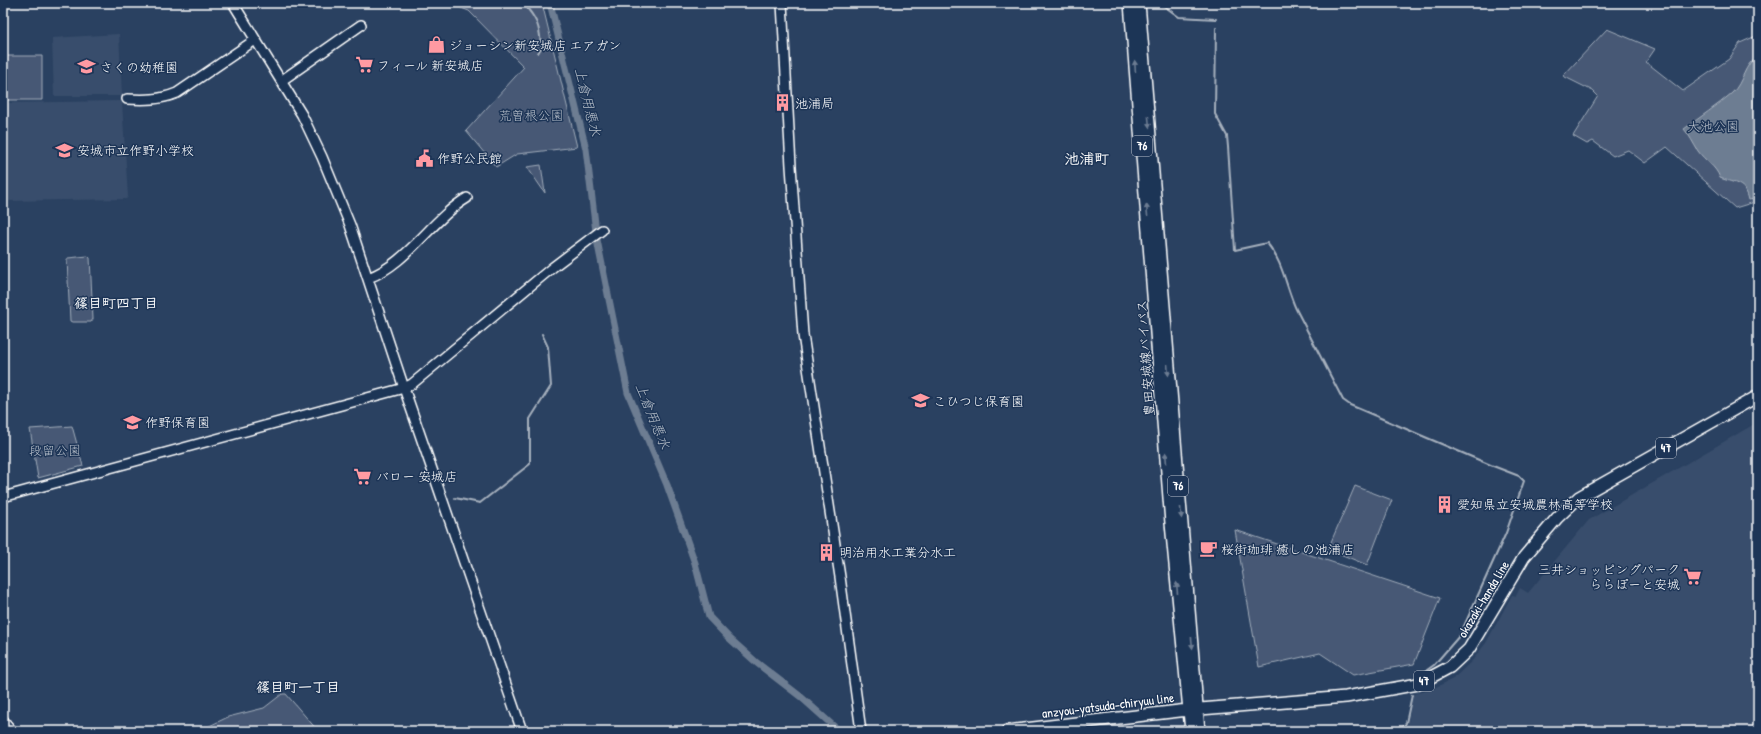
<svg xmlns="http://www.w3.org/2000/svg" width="1761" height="734" viewBox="0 0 1761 734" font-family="'Patrick Hand','Klee One',sans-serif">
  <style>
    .built { fill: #394e6c }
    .green { fill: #465975; stroke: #a2acba }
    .water { fill: #6d7d92; stroke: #a7b1be }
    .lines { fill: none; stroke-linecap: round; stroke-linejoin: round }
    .stream { stroke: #a7b1be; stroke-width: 2 }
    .canal { stroke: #6d7d92; stroke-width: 7 }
    .minor-casing { stroke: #fff; stroke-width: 12 }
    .major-casing { stroke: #fff; stroke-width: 14 }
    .minor { stroke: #1d3557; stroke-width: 9 }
    .major { stroke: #1d3557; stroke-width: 11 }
    .oneway { fill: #6c7c92 }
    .labels { text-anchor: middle; stroke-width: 3; stroke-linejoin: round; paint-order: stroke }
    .shield { fill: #1d3557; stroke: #bbc2cd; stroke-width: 1 }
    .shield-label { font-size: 12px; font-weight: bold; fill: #fff }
    .poi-label { font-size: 13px; fill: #fff; stroke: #1d3557; text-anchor: start }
    .park-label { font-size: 13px; fill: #b5bdc8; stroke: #1d3557 }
    .street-label { font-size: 13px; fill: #fff; stroke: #1d3557 }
    .water-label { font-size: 14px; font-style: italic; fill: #b6bec8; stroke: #1d3557 }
    .neighbourhood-label { font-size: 14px; font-weight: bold; fill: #fff; stroke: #1d3557 }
    .quarter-label { font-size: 15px; font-weight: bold; fill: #fff; stroke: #1d3557 }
  </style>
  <rect width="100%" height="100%" fill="#2a4161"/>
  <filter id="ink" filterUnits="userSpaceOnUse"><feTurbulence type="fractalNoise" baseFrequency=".025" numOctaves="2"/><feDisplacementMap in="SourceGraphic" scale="8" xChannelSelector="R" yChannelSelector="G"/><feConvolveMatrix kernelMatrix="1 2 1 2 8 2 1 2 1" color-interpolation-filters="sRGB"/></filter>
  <g filter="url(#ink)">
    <path class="built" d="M 119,34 L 122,96 L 54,96 L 52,38 Z
      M 120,101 L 122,103 L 128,197 L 126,199 L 3,201 L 3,103 Z
      M 1758,422 L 1758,731 L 1403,731 L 1408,723 L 1413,694 L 1430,690 L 1453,679 L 1472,661 L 1486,643 L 1512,595 L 1516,596 L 1520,588 L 1528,593 L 1589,520 Z"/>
    <path class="green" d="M 448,3 L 542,3 L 577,147 L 517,154 L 496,167 L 466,131 L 524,67 L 469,11 Z
      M 1607,29 L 1655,49 L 1646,62 L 1683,91 L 1729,59 L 1740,43 L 1758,35 L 1758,201 L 1735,208 L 1667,147 L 1645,163 L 1628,150 L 1613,156 L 1593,141 L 1587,144 L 1573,136 L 1598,96 L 1593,91 L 1563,76 Z
      M 3,56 L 42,56 L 42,100 L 3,100 Z
      M 541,165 L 545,193 L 527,167 Z
      M 88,256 L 90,258 L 93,319 L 91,322 L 72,322 L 70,321 L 67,259 L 68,258 Z
      M 72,426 L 83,466 L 38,478 L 30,429 Z
      M 1355,486 L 1392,500 L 1367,565 L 1328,549 Z
      M 1235,530 L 1440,598 L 1414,664 L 1353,675 L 1320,653 L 1259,667 Z
      M 282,694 L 286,694 L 318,731 L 199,731 L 228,717 L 264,708 Z"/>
    <path class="water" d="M 1758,56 L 1758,198 L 1749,200 C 1745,182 1736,184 1720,178 C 1716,166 1705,161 1698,151 C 1693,143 1690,136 1684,129 C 1700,117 1717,106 1732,93 C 1744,82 1743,65 1758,56 Z"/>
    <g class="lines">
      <path class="stream" d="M 523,3 C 537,19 540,26 541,48 L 538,53
        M 1160,3 L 1179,17 L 1216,19
        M 1216,28 L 1215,114 L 1227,136 L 1228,147 L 1235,250 L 1267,243 C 1283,262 1286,287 1296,309 L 1343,400 L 1350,405 L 1493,466 L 1519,476 L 1524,481 L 1506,533 L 1460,635 L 1434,665 L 1416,678
        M 455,498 L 480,503 L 530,464 L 530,419 L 551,386 L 548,347 L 542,334
        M 1401,731 L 1406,723 L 1412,695"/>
      <path class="canal" d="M 550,3 L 586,149 L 597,240 L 628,393 L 667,485 L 695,563 L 709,617 L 729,638 L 757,663 L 801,697 L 839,731"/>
      <defs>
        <path id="minor" d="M 233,3 L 302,115 L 322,157 L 350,225 L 404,388 L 522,731
          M 782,3 L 791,166 L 803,335 L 840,577 L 861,731
          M 281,81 L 361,25
          M 127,99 C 145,100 160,100 177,93 L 255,40
          M 368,278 C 406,265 432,219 467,198
          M 3,497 L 404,388 L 412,384 L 553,267 L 602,230
          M 3,720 L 12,731"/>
        <path id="major" d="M 1130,3 L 1171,523 L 1191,731
          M 1139,3 L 1199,731
          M 1007,731 L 1188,710 L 1346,697 L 1418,684 L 1450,667 L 1469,649 L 1524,557 L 1557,518 L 1579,497 L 1758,396"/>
      </defs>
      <use href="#minor" class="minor-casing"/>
      <use href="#major" class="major-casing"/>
      <use href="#minor" class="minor"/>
      <use href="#major" class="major"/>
    </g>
    <defs><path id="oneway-solid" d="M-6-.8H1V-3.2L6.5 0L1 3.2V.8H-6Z"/></defs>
    <g class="oneway">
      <use href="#oneway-solid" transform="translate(1135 66) rotate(-94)"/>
      <use href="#oneway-solid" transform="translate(1149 122) rotate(84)"/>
      <use href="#oneway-solid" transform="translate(1147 210) rotate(-95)"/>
      <use href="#oneway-solid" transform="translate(1168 370) rotate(85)"/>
      <use href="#oneway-solid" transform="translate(1166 458) rotate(-95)"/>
      <use href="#oneway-solid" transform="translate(1181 513) rotate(85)"/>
      <use href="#oneway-solid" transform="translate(1177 588) rotate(-95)"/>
      <use href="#oneway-solid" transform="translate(1192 643) rotate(84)"/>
    </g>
  </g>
  <defs>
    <symbol id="shop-bare" viewBox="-9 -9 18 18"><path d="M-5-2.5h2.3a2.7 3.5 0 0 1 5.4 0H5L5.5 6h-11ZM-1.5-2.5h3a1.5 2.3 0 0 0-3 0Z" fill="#ff9aa2" stroke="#1d3557" stroke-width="2.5" paint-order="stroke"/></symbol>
    <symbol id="supermarket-bare" viewBox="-9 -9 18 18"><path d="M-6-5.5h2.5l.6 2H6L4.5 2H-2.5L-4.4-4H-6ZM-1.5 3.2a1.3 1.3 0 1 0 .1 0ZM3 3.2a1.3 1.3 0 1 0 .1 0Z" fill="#ff9aa2" stroke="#1d3557" stroke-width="2.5" paint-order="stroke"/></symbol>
    <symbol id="school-bare" viewBox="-9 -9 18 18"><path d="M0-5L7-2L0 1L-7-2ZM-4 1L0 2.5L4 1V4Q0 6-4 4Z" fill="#ff9aa2" stroke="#1d3557" stroke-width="2.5" paint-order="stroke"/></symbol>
    <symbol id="building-bare" viewBox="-9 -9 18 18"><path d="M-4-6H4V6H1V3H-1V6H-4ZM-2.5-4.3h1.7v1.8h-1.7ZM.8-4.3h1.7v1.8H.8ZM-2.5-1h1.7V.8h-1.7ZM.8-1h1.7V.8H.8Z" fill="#ff9aa2" stroke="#1d3557" stroke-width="2.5" paint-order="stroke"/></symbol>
    <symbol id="civic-bare" viewBox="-9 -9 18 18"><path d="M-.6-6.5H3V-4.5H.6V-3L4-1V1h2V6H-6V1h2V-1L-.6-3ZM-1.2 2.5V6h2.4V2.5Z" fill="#ff9aa2" stroke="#1d3557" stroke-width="2.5" paint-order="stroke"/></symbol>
    <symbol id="cafe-bare" viewBox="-9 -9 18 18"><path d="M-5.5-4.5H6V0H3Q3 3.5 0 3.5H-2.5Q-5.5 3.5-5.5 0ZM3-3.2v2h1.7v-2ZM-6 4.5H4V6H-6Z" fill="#ff9aa2" stroke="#1d3557" stroke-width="2.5" paint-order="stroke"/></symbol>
  </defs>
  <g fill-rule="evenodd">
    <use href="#shop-bare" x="424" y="32" width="25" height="25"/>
    <use href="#supermarket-bare" x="352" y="52" width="25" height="25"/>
    <use href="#school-bare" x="74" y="54" width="25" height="25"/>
    <use href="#building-bare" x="770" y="90" width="25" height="25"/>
    <use href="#school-bare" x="52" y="138" width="25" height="25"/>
    <use href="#civic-bare" x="412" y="146" width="25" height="25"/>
    <use href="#school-bare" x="908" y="388" width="25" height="25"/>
    <use href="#school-bare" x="120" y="410" width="25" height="25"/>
    <use href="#supermarket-bare" x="350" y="464" width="25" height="25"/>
    <use href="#building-bare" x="1432" y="492" width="25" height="25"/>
    <use href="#cafe-bare" x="1196" y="536" width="25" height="25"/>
    <use href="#building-bare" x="814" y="540" width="25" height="25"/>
    <use href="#supermarket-bare" x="1680" y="564" width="25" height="25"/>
  </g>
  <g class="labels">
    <g class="shield">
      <rect x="1132" y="136" width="20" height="20" rx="3"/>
      <rect x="1656" y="438" width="20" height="20" rx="3"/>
      <rect x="1168" y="476" width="20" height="20" rx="3"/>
      <rect x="1414" y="671" width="20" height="20" rx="3"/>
    </g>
    <g class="shield-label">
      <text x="1142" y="150">76</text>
      <text x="1666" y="452">47</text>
      <text x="1178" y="490">76</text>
      <text x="1424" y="685">47</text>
    </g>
    <g class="poi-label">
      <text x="449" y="50">ジョーシン新安城店 エアガン</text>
      <text x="377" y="70">フィール 新安城店</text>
      <text x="100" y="72">さくの幼稚園</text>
      <text x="795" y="108">池浦局</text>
      <text x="77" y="155">安城市立作野小学校</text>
      <text x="437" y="163">作野公民館</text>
      <text x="933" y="406">こひつじ保育園</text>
      <text x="145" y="427">作野保育園</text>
      <text x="376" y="481">バロー 安城店</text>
      <text x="1457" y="509">愛知県立安城農林高等学校</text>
      <text x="1221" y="554">桜街珈琲 癒しの池浦店</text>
      <text x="839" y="557">明治用水工業分水工</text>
      <text x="1680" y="574" text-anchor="end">三井ショッピングパーク<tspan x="1680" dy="15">ららぽーと安城</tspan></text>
    </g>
    <g class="park-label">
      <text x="531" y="120">荒曽根公園</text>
      <text x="1713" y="131">大池公園</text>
      <text x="55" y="455">段留公園</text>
    </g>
    <g class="street-label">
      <text transform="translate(1145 358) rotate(-94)" y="5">豊田安城線バイパス</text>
      <text transform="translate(1483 599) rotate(-59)" y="5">okazaki-handa line</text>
      <text transform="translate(1108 705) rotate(-7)" y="5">anzyou-yatsuda-chiryuu line</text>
    </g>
    <g class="water-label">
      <text transform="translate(588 102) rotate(76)" y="5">上倉用悪水</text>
      <text transform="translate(653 416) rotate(68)" y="5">上倉用悪水</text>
    </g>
    <g class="neighbourhood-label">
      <text x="116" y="308">篠目町四丁目</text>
      <text x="298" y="692">篠目町一丁目</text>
    </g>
    <g class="quarter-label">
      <text x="1087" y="164">池浦町</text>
    </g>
  </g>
  <rect width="1761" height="734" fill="none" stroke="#1d3557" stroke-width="16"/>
  <rect x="8" y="8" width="1745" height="718" fill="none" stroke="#fff" stroke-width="1.5" filter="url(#ink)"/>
</svg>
